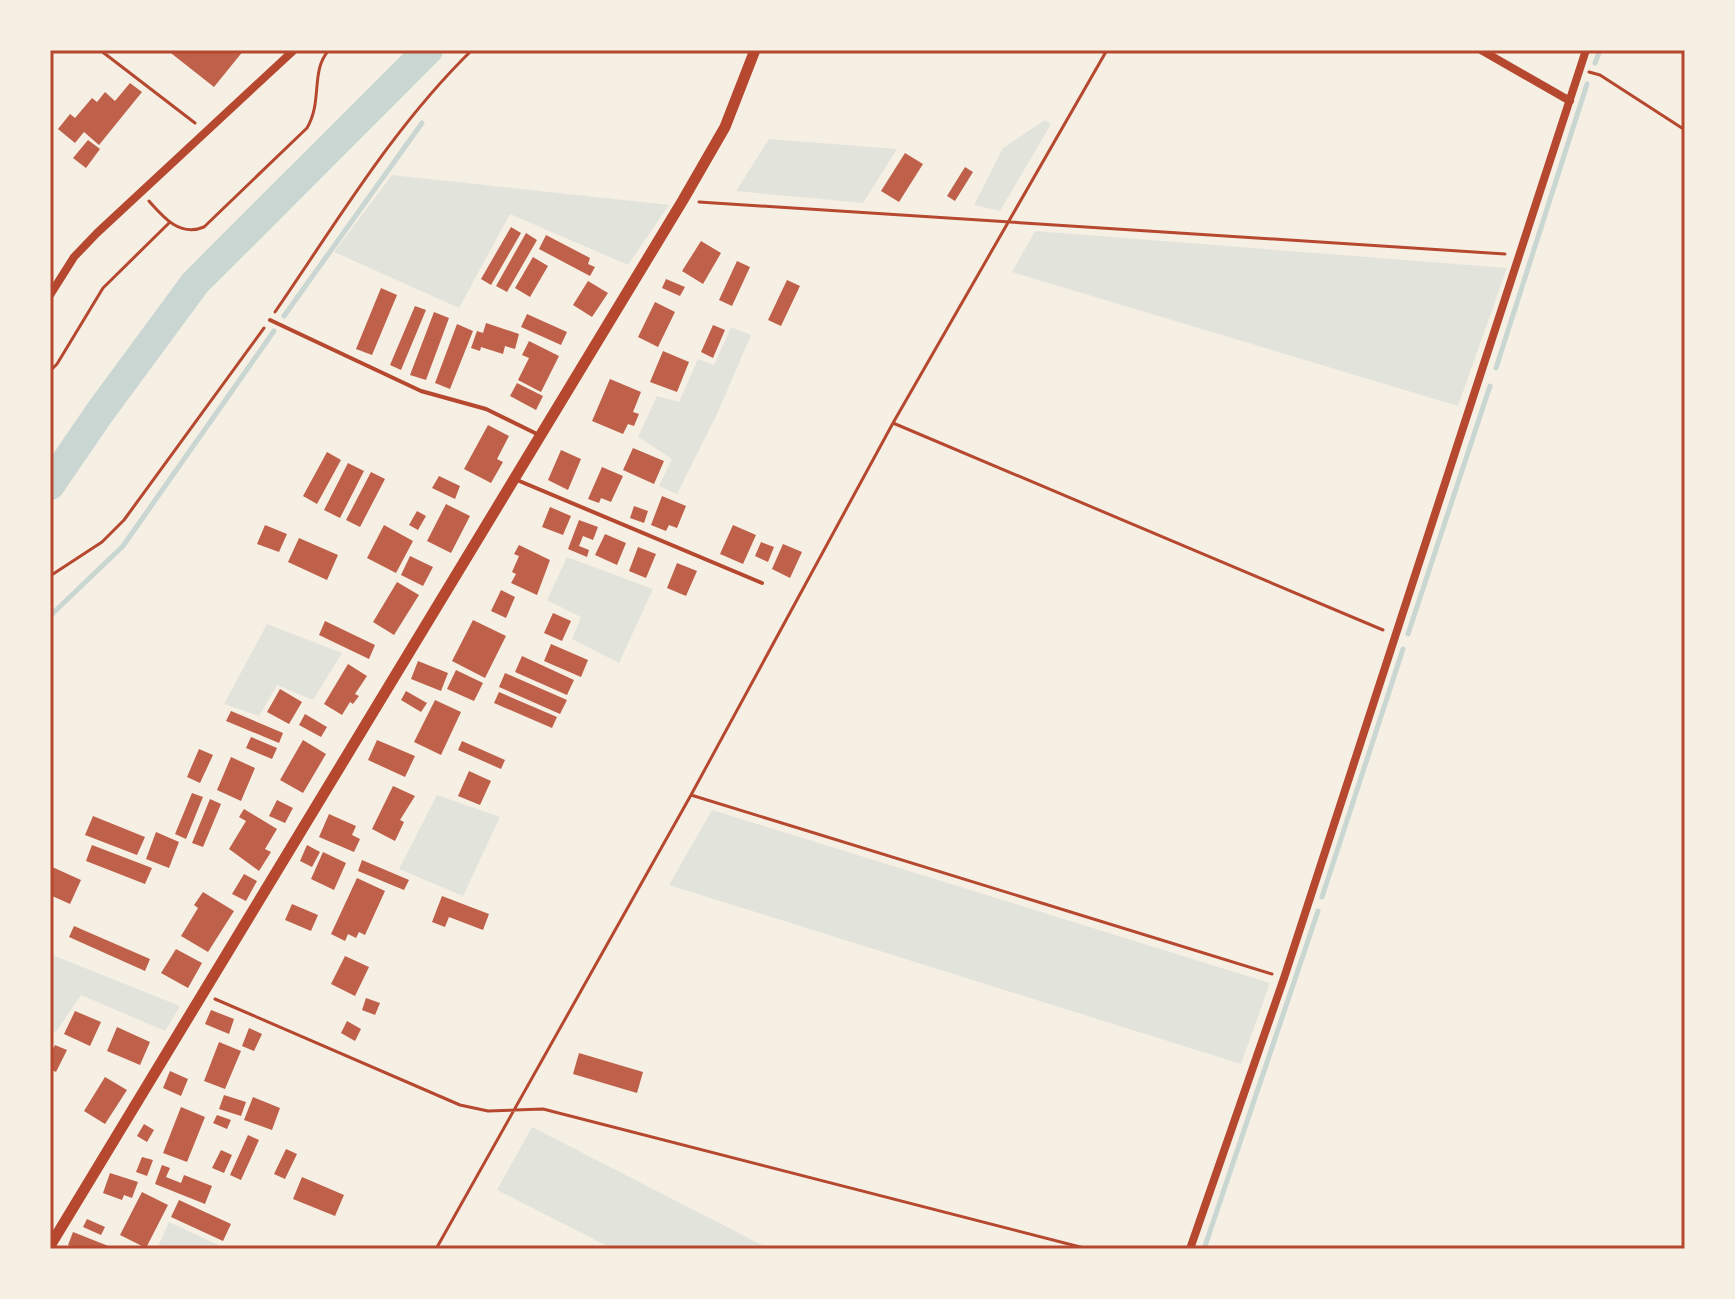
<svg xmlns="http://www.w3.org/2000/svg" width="1735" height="1299" viewBox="0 0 1735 1299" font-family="'Varela Round',sans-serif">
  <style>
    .green { fill: #e2e4dc }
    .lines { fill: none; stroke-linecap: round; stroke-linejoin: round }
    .stream { stroke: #c9d6d2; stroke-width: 5 }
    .river { stroke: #c9d6d2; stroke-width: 30 }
    .building { fill: #bf614a }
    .path { stroke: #b5482f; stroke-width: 3 }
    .service { stroke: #b5482f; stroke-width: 4 }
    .minor { stroke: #b5482f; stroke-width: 8 }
    .tertiary { stroke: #b5482f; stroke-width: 11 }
    .neatline { fill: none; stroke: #b5482f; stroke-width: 3 }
  </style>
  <rect width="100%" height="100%" fill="#f6efe4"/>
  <path class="green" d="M 1045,120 L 1051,124 L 1000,211 L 974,205 L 1003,148 Z
    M 769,139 L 897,149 L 863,203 L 736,191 Z
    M 392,175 L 669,205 L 628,265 L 510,214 L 459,308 L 334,252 Z
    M 1035,231 L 1507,268 L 1458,406 L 1012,272 Z
    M 731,327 L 751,335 L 717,414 L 677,494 L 659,486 L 672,459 L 638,437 L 657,396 L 679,402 L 698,359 L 714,365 Z
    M 567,557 L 653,589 L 619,663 L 572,639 L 581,617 L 547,600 Z
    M 267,624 L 342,653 L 313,700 L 277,685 L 259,716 L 224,704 Z
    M 437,795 L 500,817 L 463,896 L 399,869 Z
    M 712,810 L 1270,983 L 1241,1064 L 669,885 Z
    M 50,954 L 180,1006 L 165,1031 L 81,995 L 56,1032 L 50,1029 Z
    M 532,1127 L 770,1249 L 613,1249 L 497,1190 Z
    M 169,1222 L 223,1247 L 222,1249 L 157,1249 Z"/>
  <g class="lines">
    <path class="stream" d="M 1595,63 L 1600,50
      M 284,316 L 422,123
      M 1496,368 L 1587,84
      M 50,616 L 123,546 L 274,331
      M 1408,634 L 1490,386
      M 1322,897 L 1403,649
      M 1204,1249 L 1318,911"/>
    <path class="river" d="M 50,485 L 100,412 L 195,283 L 428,50"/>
  </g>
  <path class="building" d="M 167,50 L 244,50 L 214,87 Z
    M 130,83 L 142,92 L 99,145 L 84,132 L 75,143 L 58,129 L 70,114 L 75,118 L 92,98 L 97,102 L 105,92 L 115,101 Z
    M 88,140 L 100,149 L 86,168 L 73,158 Z
    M 905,153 L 923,164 L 899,202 L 881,191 Z
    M 965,167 L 973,172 L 955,201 L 947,196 Z
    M 511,227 L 521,233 L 491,285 L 481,279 Z
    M 526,233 L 537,240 L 507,292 L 496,286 Z
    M 546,235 L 590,258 L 588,264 L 595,267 L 590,276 L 539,249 Z
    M 701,241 L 721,253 L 703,284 L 682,271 Z
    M 533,257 L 548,266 L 530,297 L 515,288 Z
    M 737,261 L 750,267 L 732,306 L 719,300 Z
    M 666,279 L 685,287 L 680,296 L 662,288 Z
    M 787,280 L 800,286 L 781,326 L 768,320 Z
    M 588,281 L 608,293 L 592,317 L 573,305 Z
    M 381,288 L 397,295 L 372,355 L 356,349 Z
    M 655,302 L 675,312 L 658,347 L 638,337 Z
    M 415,306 L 426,310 L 401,370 L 390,365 Z
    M 434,312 L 449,318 L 426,380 L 410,375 Z
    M 527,314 L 567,332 L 561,345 L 521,327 Z
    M 486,323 L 519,334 L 515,349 L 505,346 L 503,354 L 481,347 L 480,351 L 471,348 L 477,331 L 483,333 Z
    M 457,324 L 473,331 L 450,389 L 435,383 Z
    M 713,325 L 725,330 L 713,358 L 701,352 Z
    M 529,341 L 559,356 L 541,392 L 518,380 L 529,358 L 522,355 Z
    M 663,351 L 689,362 L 677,392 L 650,382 Z
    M 610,379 L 641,392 L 633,412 L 639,414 L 634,426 L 628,424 L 623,434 L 592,421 Z
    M 517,383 L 543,396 L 536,410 L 510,396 Z
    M 488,425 L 509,436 L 497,459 L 503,462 L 491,483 L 464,469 Z
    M 633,448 L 664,461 L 654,484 L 623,470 Z
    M 561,450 L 581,459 L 568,490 L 548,480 Z
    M 327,452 L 341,460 L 317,504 L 303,496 Z
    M 348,463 L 364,471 L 340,518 L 324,510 Z
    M 602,467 L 623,476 L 611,502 L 601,498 L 599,503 L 588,499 Z
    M 371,472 L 385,479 L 360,527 L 346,520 Z
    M 439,476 L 460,486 L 455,499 L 432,488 Z
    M 662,496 L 686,506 L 677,528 L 669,525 L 666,531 L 651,525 Z
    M 446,504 L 470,516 L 451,553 L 427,541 Z
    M 634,506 L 648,511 L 644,523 L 630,518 Z
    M 550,507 L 571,516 L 563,535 L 542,527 Z
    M 417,511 L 426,516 L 418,530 L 409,525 Z
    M 579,520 L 598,527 L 593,540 L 583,536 L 579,546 L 589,550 L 587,557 L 568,549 Z
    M 265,525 L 287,534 L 279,552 L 257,544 Z
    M 384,525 L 413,541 L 396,573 L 367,558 Z
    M 733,525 L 756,535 L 743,564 L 720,554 Z
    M 605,534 L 626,543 L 617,565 L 595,555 Z
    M 299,538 L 338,555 L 327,580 L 288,562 Z
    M 761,542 L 774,547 L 768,562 L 755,556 Z
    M 783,544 L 802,552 L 790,578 L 772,569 Z
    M 519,545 L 550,560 L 537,595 L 511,583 L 516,574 L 512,572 L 519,556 L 514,554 Z
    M 638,547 L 656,554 L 646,578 L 629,571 Z
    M 410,556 L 433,567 L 423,586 L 401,575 Z
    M 677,563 L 697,571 L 686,596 L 667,588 Z
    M 397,582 L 419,595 L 394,635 L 373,622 Z
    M 501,590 L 515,597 L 506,618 L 491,611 Z
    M 553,613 L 571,621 L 562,641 L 544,633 Z
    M 473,620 L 506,636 L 485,678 L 452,661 Z
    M 325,621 L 375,645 L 369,659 L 319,635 Z
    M 551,644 L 588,660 L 581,677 L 544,661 Z
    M 522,656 L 574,680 L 567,695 L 515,672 Z
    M 418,661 L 448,673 L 441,691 L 411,679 Z
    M 348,664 L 367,676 L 355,694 L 359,696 L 353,704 L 350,702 L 342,715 L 324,704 Z
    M 456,670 L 483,683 L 474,701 L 447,689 Z
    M 505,673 L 567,700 L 560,714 L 499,687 Z
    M 280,689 L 302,702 L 289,724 L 267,712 Z
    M 406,691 L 427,703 L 421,712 L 401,700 Z
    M 499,692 L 557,717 L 552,728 L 494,703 Z
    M 435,700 L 461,712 L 441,755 L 414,742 Z
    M 231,711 L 283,733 L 279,743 L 226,721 Z
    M 305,714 L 327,727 L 321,737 L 299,725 Z
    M 251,737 L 277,748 L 272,759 L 246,748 Z
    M 303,740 L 326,754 L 303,793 L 280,780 Z
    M 377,740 L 415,756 L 405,777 L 368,760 Z
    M 462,741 L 505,760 L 501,769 L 458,750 Z
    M 199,749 L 213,755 L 200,783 L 187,777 Z
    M 231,757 L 255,768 L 241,801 L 217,790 Z
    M 469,771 L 491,781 L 480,805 L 458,796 Z
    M 393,786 L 415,796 L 400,820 L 404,822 L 395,841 L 372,829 Z
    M 192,793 L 203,797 L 186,839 L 175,834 Z
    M 210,799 L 221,804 L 203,847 L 192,843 Z
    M 277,800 L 293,808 L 285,823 L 269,816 Z
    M 244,809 L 277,829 L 265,849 L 271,852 L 259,871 L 229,849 L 246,821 L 239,817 Z
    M 329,814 L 356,826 L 352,835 L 360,839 L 354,852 L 319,837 Z
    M 93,816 L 145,837 L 137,855 L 85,835 Z
    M 156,832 L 179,842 L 169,868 L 146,859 Z
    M 92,845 L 152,868 L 145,884 L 86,861 Z
    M 307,845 L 320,852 L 312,867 L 300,861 Z
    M 323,852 L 346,863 L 334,890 L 311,879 Z
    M 362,860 L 409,880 L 404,890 L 358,871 Z
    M 50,866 L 81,880 L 70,904 L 50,895 Z
    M 244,874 L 257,881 L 246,901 L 232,894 Z
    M 357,878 L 385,891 L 365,935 L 359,932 L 356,938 L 348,934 L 345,941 L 331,934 Z
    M 203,892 L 234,911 L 208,952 L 181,936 L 198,908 L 194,905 Z
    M 442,896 L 489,914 L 483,930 L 449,917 L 445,927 L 432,922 Z
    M 292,904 L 318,915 L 311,931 L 285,920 Z
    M 74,926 L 150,959 L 145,971 L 69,937 Z
    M 176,949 L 202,963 L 188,988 L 161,973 Z
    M 345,956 L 369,967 L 355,996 L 331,984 Z
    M 366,998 L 380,1003 L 375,1015 L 362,1010 Z
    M 211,1010 L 234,1019 L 229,1034 L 205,1024 Z
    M 75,1011 L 101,1022 L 90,1046 L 64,1034 Z
    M 347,1021 L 361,1029 L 355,1041 L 341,1033 Z
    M 117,1027 L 150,1042 L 140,1065 L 107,1051 Z
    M 249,1028 L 262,1034 L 254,1051 L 242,1046 Z
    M 219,1042 L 241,1051 L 225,1089 L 204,1081 Z
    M 55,1045 L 67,1050 L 56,1072 L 50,1069 L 50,1054 Z
    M 579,1053 L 643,1072 L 637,1093 L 573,1074 Z
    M 170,1071 L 188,1079 L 181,1096 L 163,1088 Z
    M 105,1077 L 127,1090 L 105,1124 L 84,1111 Z
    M 224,1095 L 246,1102 L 241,1116 L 219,1109 Z
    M 253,1097 L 280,1108 L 272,1130 L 244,1120 Z
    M 181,1107 L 205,1117 L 187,1162 L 163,1153 Z
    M 217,1115 L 231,1120 L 227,1129 L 213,1123 Z
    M 144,1124 L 154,1130 L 147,1142 L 137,1136 Z
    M 248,1135 L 259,1140 L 241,1180 L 230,1175 Z
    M 286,1149 L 297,1154 L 285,1179 L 274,1174 Z
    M 221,1150 L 232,1155 L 224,1173 L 212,1168 Z
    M 142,1157 L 153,1160 L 147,1176 L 136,1172 Z
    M 162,1165 L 170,1168 L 166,1177 L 181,1183 L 184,1175 L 212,1186 L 205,1204 L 155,1184 Z
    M 110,1173 L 138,1182 L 132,1198 L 124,1195 L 122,1200 L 103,1193 Z
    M 302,1177 L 344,1195 L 335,1216 L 293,1199 Z
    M 142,1192 L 168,1205 L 146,1248 L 120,1235 Z
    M 179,1200 L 231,1224 L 223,1241 L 171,1217 Z
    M 87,1219 L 105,1227 L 101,1235 L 83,1227 Z
    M 73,1232 L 116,1249 L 78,1249 L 68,1245 Z"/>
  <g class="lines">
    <path class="path" d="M 100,50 L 195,123
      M 1589,72 L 1600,75 L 1685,130
      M 149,201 C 164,218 180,237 204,227 L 307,128 C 323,101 310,71 329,50
      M 699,202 L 1505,254
      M 275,312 C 337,222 393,127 472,50
      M 50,371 L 57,364 L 103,288 L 169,223
      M 893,423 L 1383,630
      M 50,576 L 102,542 L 124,520 L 264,328
      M 691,795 L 1272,974
      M 215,999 L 460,1105 L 488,1111 L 543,1109 L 1088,1249
      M 436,1249 L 691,795 L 893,423 L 1107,50"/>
    <path class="service" d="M 270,320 L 421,391 L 486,409 L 539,435
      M 517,480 L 762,583"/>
    <path class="minor" d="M 1481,50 L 1570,101
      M 50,295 L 74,257 L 97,233 L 294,50
      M 1190,1249 L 1284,978 L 1586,50"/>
    <path class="tertiary" d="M 50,1246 L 683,200 L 725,127 L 755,50"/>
  </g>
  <rect width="1735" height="1299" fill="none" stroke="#f6efe4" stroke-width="104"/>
  <rect x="52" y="52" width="1631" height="1195" class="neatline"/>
</svg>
